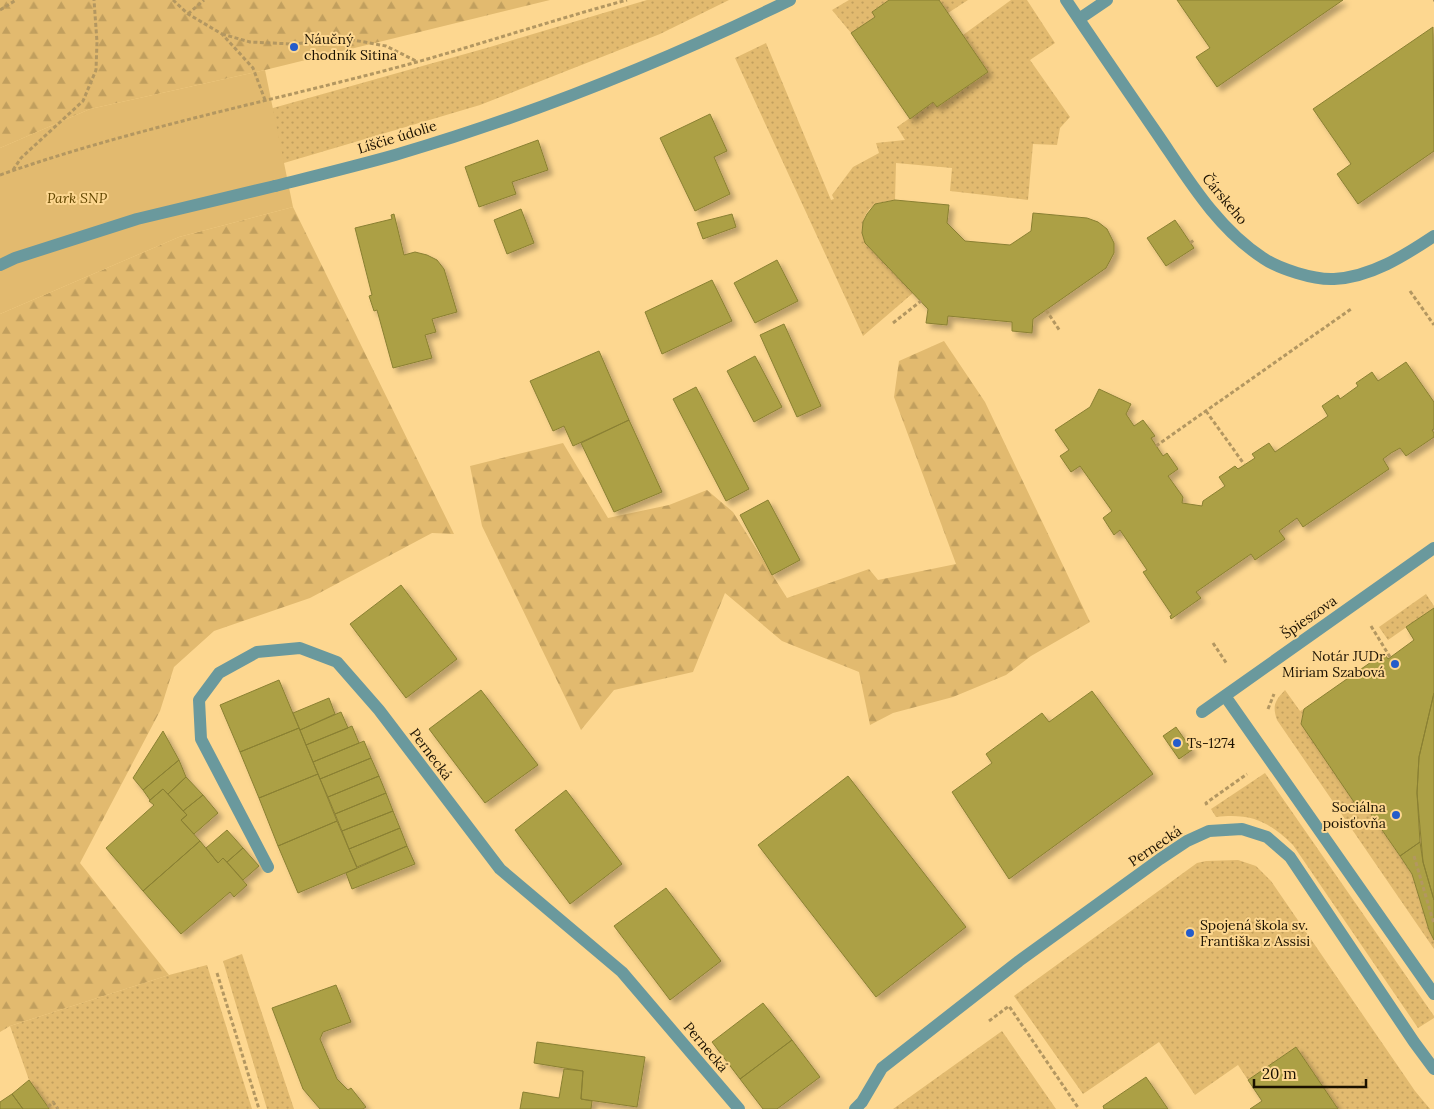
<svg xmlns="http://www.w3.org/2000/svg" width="1434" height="1109" viewBox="0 0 1434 1109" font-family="Lora,serif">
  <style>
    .grass { fill: url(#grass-dots) }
    .forest { fill: url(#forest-firs) }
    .green { fill: #e2ba6f }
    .building { fill: #aca044; stroke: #8a8033; filter: url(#shadow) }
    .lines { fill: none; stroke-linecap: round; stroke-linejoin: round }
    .path { stroke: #b39761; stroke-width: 3; stroke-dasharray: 4 2.5; stroke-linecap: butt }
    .lane { stroke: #6a999d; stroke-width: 12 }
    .street { stroke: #6a999d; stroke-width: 12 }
    .poi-dot { fill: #255cca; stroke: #fdd790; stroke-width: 2 }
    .labels { text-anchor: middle; stroke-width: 4; stroke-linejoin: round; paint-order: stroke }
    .poi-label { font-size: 14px; fill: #1b1100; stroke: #fdd790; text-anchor: start }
    .street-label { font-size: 14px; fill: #1b1100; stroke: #fdd790 }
    .park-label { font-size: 14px; font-style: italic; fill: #634700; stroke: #fdd790 }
  </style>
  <defs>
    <pattern id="grass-dots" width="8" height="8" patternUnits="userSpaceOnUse" patternTransform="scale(1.25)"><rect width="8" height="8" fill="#e2ba6f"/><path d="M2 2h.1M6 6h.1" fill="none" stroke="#c19f5e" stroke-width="1.8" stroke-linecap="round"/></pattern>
    <pattern id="forest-firs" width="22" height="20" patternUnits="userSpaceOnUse" patternTransform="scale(1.25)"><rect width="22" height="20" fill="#e2ba6f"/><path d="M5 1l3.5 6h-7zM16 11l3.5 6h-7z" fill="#c19f5e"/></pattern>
    <filter id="shadow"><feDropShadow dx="4.5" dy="4.5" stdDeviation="2.5" flood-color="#0004"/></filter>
  </defs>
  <rect width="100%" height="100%" fill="#fdd790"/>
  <path class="grass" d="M 647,0 L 729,0 L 660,34 L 480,105 L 284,163 L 160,191 L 0,184 L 80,157 L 273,108 L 490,47 Z
    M 849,0 L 889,0 L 873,11 L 875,17 L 851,33 L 832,10 Z
    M 939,0 L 968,0 L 948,13 Z
    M 1011,0 L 1027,0 L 1055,43 L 1030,60 L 1070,117 L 1060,128 L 1057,145 L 1033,144 L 1028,200 L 950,191 L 952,168 L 896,163 L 895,200 C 889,201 880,202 875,205 C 861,213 861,230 865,243 L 913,293 L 863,336 L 735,58 L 766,43 L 831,200 L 834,199 L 832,195 L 853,167 L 879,153 L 876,143 L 905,140 L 897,127 L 933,102 L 937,107 L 988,72 L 963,35 Z
    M 1426,594 L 1434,606 L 1434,608 L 1388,640 L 1379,627 Z
    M 1285,690 L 1300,711 L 1304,709 L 1301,724 L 1356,805 L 1362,801 L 1412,874 L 1429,930 L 1434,940 L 1434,949 L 1277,720 C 1272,705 1275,701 1285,690 Z
    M 1265,773 L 1434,1016 L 1434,1018 L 1418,1028 L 1293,845 C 1268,821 1251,813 1216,817 L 1211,809 Z
    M 1238,860 L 1256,866 L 1271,881 L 1415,1091 L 1430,1109 L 1338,1109 L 1296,1047 L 1248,1080 L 1238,1065 L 1195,1095 L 1159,1042 L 1083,1094 L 1014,996 L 1197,863 L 1206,861 Z
    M 242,954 L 294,1109 L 267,1109 L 223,961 Z
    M 207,965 L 252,1109 L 49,1109 L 29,1080 L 10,1026 L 169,975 Z
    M 1002,1031 L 1056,1109 L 893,1109 Z"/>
  <path class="forest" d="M 0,0 L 550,0 L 265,70 L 90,109 L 0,148 Z
    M 293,207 L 454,534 L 432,533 L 310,598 L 214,631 L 174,667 L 160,711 L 80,863 L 169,975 L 10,1026 L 0,1032 L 0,314 L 179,237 Z
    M 944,341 L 985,402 L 1090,622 L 1031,656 L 1006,675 L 953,697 L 893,713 L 870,725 L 859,672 L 782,641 L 725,593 L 693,672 L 614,690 L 581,730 L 482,526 L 470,466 L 563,443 L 608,518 L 669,505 L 707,490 L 733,512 L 787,598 L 869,569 L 878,580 L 956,564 L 894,397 L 899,361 Z"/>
  <path class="green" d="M 265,70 L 293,207 L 179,237 L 0,314 L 0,148 L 90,109 Z"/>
  <path class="building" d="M 889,0 L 939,0 L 988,72 L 937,107 L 933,102 L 910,119 L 851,33 L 875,17 L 872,12 Z
    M 1177,0 L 1343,0 L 1217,87 L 1196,57 L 1210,48 Z
    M 1433,27 L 1434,151 L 1358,204 L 1337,174 L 1351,164 L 1313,109 Z
    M 710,114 L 727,151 L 714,157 L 730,194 L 695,211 L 660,138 Z
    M 538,140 L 548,170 L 512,182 L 516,194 L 479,207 L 465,167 Z
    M 895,200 L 949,205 L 947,223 L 965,241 L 1010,245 L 1031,231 L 1033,213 L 1087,218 L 1098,222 L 1107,229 L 1114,243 L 1114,253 L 1106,268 L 1033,319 L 1032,333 L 1012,331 L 1012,322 L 948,316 L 947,325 L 926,323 L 928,309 L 865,243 L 862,233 L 863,222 L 867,214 L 875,204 Z
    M 521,209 L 534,243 L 507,254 L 494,220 Z
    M 394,214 L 404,255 L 415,252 L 427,255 L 437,260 L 444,269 L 457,312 L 432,319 L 436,332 L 425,335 L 432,358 L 393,368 L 377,310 L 374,311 L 369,296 L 372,295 L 355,228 L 392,219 L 391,215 Z
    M 732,214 L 736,227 L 703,239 L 697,223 Z
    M 1175,220 L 1194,248 L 1166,266 L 1147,238 Z
    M 777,260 L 798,301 L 755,323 L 734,283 Z
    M 712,280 L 732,321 L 662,354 L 645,312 Z
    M 784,324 L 821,406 L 797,417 L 760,335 Z
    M 599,351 L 629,420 L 573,446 L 564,426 L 553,431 L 530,381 Z
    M 755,356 L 782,407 L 754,422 L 727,371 Z
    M 1406,362 L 1434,402 L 1434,429 L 1432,430 L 1434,433 L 1434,437 L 1406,456 L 1400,448 L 1391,453 L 1383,459 L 1389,469 L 1303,527 L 1297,518 L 1279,531 L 1285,539 L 1255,560 L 1251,554 L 1196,592 L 1201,598 L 1171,619 L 1170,616 L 1172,615 L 1143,572 L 1147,570 L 1120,530 L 1114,535 L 1103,518 L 1112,511 L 1080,466 L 1071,472 L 1060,456 L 1069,450 L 1055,430 L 1090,407 L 1099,389 L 1131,404 L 1126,414 L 1134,426 L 1143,420 L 1155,436 L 1151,438 L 1163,456 L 1167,453 L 1178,469 L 1168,476 L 1183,497 L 1182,503 L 1202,506 L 1203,501 L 1225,486 L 1219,477 L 1235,466 L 1238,469 L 1255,458 L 1252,454 L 1269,443 L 1275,452 L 1328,416 L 1322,406 L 1338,395 L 1340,399 L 1358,386 L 1356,383 L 1372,372 L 1378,381 Z
    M 696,387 L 749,489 L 726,501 L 673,399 Z
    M 629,420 L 662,492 L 614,512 L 581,443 Z
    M 768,500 L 800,560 L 772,575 L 740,515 Z
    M 401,585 L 457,659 L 406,698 L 350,624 Z
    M 1434,608 L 1434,693 L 1419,757 L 1417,793 L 1420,842 L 1400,856 L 1362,801 L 1356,805 L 1301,724 L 1304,709 L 1384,653 L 1388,659 L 1414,640 L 1406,627 Z
    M 279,680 L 299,728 L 240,752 L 220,705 Z
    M 481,690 L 538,765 L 485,803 L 429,729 Z
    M 1092,691 L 1153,774 L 1009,879 L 952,792 L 992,763 L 986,754 L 1042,713 L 1049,722 Z
    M 1434,693 L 1434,900 L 1423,862 L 1417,793 L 1419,757 Z
    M 329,698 L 335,714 L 300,730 L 293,713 Z
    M 341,712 L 348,728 L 306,745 L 300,730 Z
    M 352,726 L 359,743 L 313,762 L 306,745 Z
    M 1176,727 L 1192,750 L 1179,759 L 1163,736 Z
    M 299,728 L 318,774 L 259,798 L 240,752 Z
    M 163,731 L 179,760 L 143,790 L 133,778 Z
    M 364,741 L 371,758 L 320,779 L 313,762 Z
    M 371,758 L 379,776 L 328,797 L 320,779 Z
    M 179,760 L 186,777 L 168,794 L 163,789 L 150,800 L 143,790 Z
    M 318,774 L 337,821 L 278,846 L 259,798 Z
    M 379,776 L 386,793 L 335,814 L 328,797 Z
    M 848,776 L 966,927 L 876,997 L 758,845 Z
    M 186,777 L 203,795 L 183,811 L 168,794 Z
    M 163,789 L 187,815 L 181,820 L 200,841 L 143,891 L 106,848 L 154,805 L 149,801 Z
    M 566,790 L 622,864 L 570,904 L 515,830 Z
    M 386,793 L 393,811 L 342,831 L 335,814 Z
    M 203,795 L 218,813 L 194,834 L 181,820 L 187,815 L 183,811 Z
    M 393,811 L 400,828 L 349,849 L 342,831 Z
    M 337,821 L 357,868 L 298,893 L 278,846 Z
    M 400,828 L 407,846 L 357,867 L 349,849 Z
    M 227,830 L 243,848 L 227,862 L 223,858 L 218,863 L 206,848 Z
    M 200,841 L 218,863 L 223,858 L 247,885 L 234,897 L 230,892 L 181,934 L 143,891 Z
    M 1420,842 L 1423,862 L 1434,900 L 1434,940 L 1429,930 L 1412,874 L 1400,856 Z
    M 407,846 L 415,864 L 352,889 L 346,873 Z
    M 243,848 L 259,866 L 243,880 L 227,862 Z
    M 666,888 L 721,961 L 670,1000 L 614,926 Z
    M 336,985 L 351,1022 L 323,1032 L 320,1039 L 337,1079 L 348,1090 L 351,1088 L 366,1107 L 363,1109 L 320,1109 L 303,1089 L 272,1008 Z
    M 763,1003 L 792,1040 L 740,1079 L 712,1042 Z
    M 792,1040 L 820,1077 L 777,1109 L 763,1109 L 740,1079 Z
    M 537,1042 L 645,1057 L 637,1107 L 581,1099 L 583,1071 L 534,1063 Z
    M 1296,1047 L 1338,1109 L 1250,1109 L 1262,1101 L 1248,1080 Z
    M 564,1069 L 583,1071 L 581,1099 L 592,1101 L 591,1109 L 520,1109 L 523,1092 L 559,1098 Z
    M 1146,1077 L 1168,1109 L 1104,1109 L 1103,1106 Z
    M 29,1080 L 48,1107 L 49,1109 L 23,1109 L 12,1094 Z
    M 12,1094 L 23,1109 L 0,1109 L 0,1102 Z"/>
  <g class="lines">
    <path class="path" d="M 173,0 L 188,14 L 222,34 L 253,68 L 265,100
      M 1433,0 L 1434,0
      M 0,10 L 16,0
      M 188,14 L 204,0
      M 222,34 L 250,42 L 292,44 L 348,39 L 386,46 L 416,61
      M 13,170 L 21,158 L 83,101 L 96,70 L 97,42 L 94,0
      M 0,175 C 136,127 278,100 417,62 C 487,42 557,19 627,0
      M 1190,243 L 1194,240
      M 1410,291 L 1434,325
      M 1046,310 L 1060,331
      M 893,323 L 921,301
      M 1206,411 L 1244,464
      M 1156,446 L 1351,309
      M 1371,626 L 1390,657
      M 1213,643 L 1227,664
      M 1268,709 L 1274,694
      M 1207,805 L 1206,803 L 1247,774
      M 1414,856 L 1434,924
      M 217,973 L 259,1109
      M 989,1021 L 1009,1006 L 1079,1109
      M 48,1107 L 53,1102 L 58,1109"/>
    <path class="lane" d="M 0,265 L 15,258 L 137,219 L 275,186
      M 268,867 L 201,739 L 199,700 L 219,673 L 257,652 L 300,648 L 337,662 L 379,710 L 500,869 L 622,972 L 739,1109"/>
    <path class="street" d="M 1066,0 C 1096,45 1127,90 1158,135 C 1188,179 1217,228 1263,258 C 1279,269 1314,280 1334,279 C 1371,277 1404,256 1434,236
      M 1079,19 L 1107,0
      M 275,186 C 315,176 356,166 395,155 C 531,115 663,62 790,0
      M 1225,696 L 1434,994
      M 1202,712 L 1434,548
      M 855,1109 L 862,1102 L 882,1068 L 1019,961 L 1160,859 L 1187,841 L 1209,831 L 1242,829 L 1267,837 L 1290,857 L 1414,1042 L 1434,1069"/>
  </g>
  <g class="poi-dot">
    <circle cx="294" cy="47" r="5"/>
    <circle cx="1395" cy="664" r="5"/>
    <circle cx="1177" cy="743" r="5"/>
    <circle cx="1396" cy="815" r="5"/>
    <circle cx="1190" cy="933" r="5"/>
  </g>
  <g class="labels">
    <g class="poi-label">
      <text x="304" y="44">Náučný<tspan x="304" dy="16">chodník Sitina</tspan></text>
      <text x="1385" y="661" text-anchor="end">Notár JUDr<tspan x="1385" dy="16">Miriam Szabová</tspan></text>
      <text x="1187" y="748">Ts-1274</text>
      <text x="1386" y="812" text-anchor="end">Sociálna<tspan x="1386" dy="16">poisťovňa</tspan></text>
      <text x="1200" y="930">Spojená škola sv.<tspan x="1200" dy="16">Františka z Assisi</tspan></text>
    </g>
    <g class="street-label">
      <text transform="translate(397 137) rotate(-17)" y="5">Líščie údolie</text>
      <text transform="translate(1225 199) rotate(50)" y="5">Čárskeho</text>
      <text transform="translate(1309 617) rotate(-35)" y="5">Špieszova</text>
      <text transform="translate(431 754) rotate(53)" y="5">Pernecká</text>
      <text transform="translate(1155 846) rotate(-34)" y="5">Pernecká</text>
      <text transform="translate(706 1047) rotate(50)" y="5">Pernecká</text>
    </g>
    <g class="park-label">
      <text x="77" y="203">Park SNP</text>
    </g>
  </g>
  <path d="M1254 1079v8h112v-8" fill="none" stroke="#1b1100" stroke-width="2.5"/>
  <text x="1262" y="1079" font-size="15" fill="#1b1100" stroke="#fdd790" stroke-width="4" paint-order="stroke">20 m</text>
</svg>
